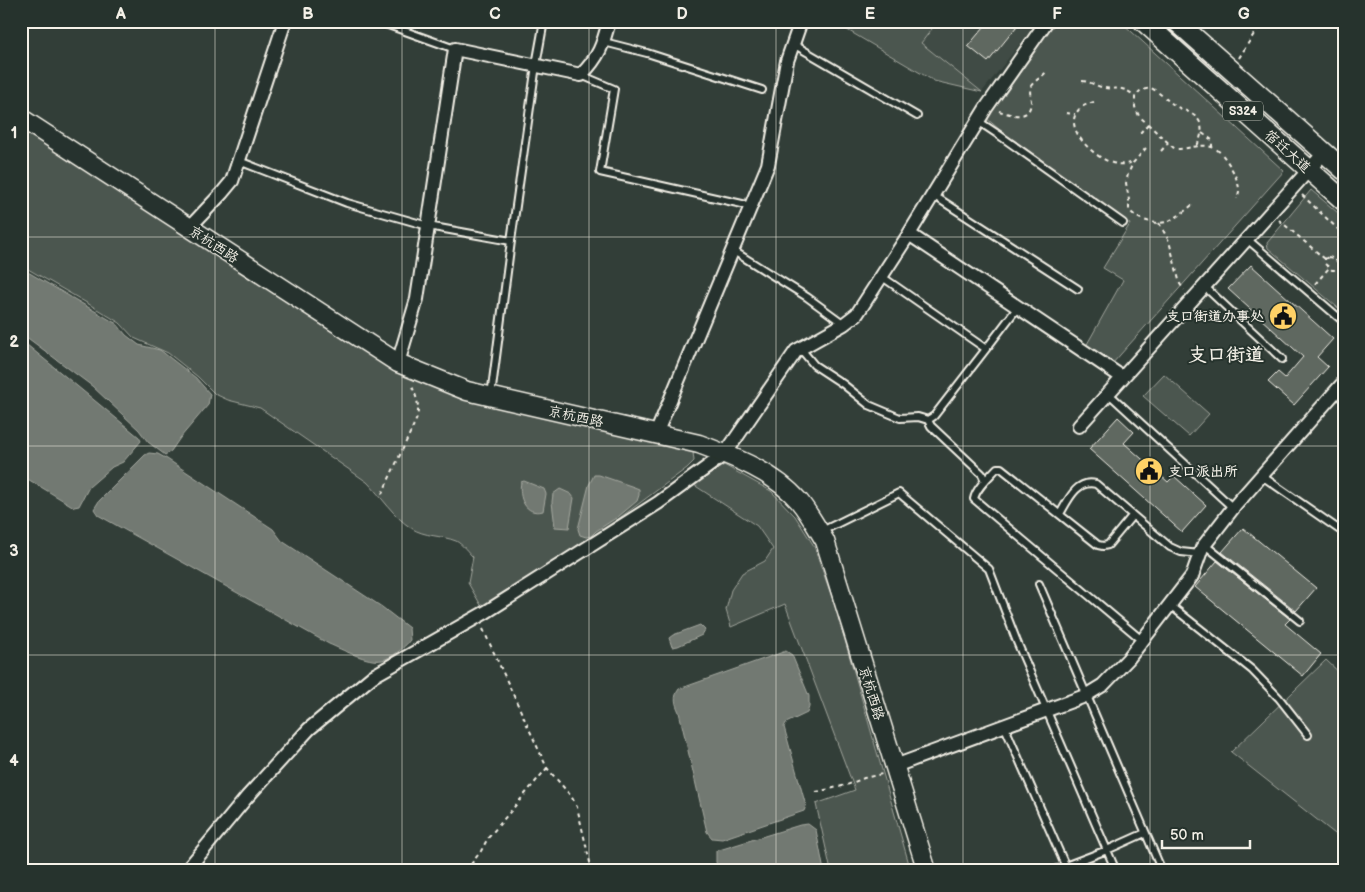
<svg xmlns="http://www.w3.org/2000/svg" width="1365" height="892" viewBox="0 0 1365 892" font-family="'Balsamiq Sans','LXGW WenKai TC',sans-serif">
  <style>
    .built { fill: #404b44 }
    .green { fill: #4c564f; stroke: #a0a49c }
    .water { fill: #727972; stroke: #a6a9a1 }
    .building { fill: #5f6861; stroke: #f4f1e8 }
    .lines { fill: none; stroke-linecap: round; stroke-linejoin: round }
    .lane-casing { stroke: #f4f1e8; stroke-width: 10 }
    .street-casing { stroke: #f4f1e8; stroke-width: 16 }
    .secondary-casing { stroke: #f4f1e8; stroke-width: 21 }
    .primary-casing { stroke: #f4f1e8; stroke-width: 22 }
    .path { stroke: #f4f1e8; stroke-width: 2; stroke-dasharray: 4 4; stroke-linecap: butt }
    .lane { stroke: #26332d; stroke-width: 6 }
    .street { stroke: #26332d; stroke-width: 12 }
    .secondary { stroke: #26332d; stroke-width: 18 }
    .primary { stroke: #26332d; stroke-width: 19 }
    .grid { fill: none; stroke: #f4f1e8; stroke-width: 1; stroke-opacity: 0.55 }
    .labels { text-anchor: middle; stroke-width: 4; stroke-linejoin: round; paint-order: stroke }
    .shield { fill: #26332d; stroke: #b6b8b0; stroke-width: 1 }
    .shield-label { font-size: 12px; font-weight: bold; fill: #f4f1e8 }
    .street-label { font-size: 14px; fill: #f4f1e8; stroke: #26332d }
    .poi-label { font-size: 14px; font-weight: bold; fill: #f4f1e8; stroke: #26332d; text-anchor: end }
    .district-label { font-size: 19px; font-weight: bold; fill: #f4f1e8; stroke: #26332d }
    .neatline { fill: none; stroke: #f4f1e8; stroke-width: 2 }
    .grid-label { font-size: 16px; text-anchor: middle; font-weight: bold; fill: #f4f1e8 }
  </style>
  <rect width="100%" height="100%" fill="#323e38"/>
  <filter id="ink" filterUnits="userSpaceOnUse"><feTurbulence type="fractalNoise" baseFrequency=".02" numOctaves="2"/><feDisplacementMap in="SourceGraphic" scale="10" xChannelSelector="R" yChannelSelector="G"/><feConvolveMatrix kernelMatrix="1 2 1 2 8 2 1 2 1" color-interpolation-filters="sRGB"/></filter>
  <g filter="url(#ink)">
    <path class="built" d="M 938,21 L 1038,21 L 982,92 L 920,43 Z"/>
    <path class="green" d="M 832,21 L 938,21 L 921,43 L 982,92 L 934,81 Z
      M 1053,21 L 1120,21 L 1284,171 L 1112,364 L 1086,346 L 1123,280 L 1103,268 L 1130,224 L 1000,130 L 985,117 Z
      M 21,128 L 346,341 L 418,381 L 445,392 L 684,446 L 693,452 L 694,461 L 687,468 L 602,531 L 482,607 L 468,583 L 473,557 C 468,552 462,544 456,541 C 441,535 425,537 411,528 C 393,516 382,497 367,482 L 260,408 L 228,400 L 215,394 L 198,377 L 168,353 L 134,338 L 120,323 L 92,306 L 21,265 Z
      M 1311,190 L 1344,218 L 1344,313 L 1268,248 L 1267,243 Z
      M 1164,374 L 1209,414 L 1189,436 L 1143,396 Z
      M 724,465 L 771,491 L 795,516 L 814,546 L 836,609 L 911,871 L 831,871 L 816,804 L 855,790 L 785,604 L 731,627 L 726,610 L 731,590 L 742,573 L 765,561 L 773,549 L 757,526 L 694,485 Z
      M 1326,660 L 1344,677 L 1344,841 L 1231,752 Z"/>
    <path class="water" d="M 21,268 L 117,324 L 126,335 L 139,345 L 160,350 L 196,378 L 210,394 L 208,405 L 180,438 L 171,451 L 165,455 L 148,442 L 139,430 L 92,386 L 21,333 Z
      M 21,340 L 139,437 L 141,441 L 123,462 L 112,467 L 89,487 L 79,506 L 74,507 L 21,475 Z
      M 149,453 L 158,454 L 167,459 L 273,529 L 282,541 L 382,607 L 409,628 L 410,640 C 404,648 392,658 382,660 C 368,663 341,649 329,644 L 98,515 L 94,509 L 99,501 L 145,455 Z
      M 594,475 L 599,475 L 634,487 L 639,489 L 639,495 L 637,501 L 619,516 L 596,531 L 591,536 L 586,537 L 580,535 L 578,529 L 589,485 Z
      M 524,481 L 544,489 L 546,494 L 543,511 C 525,516 518,497 521,482 Z
      M 560,489 L 571,494 L 574,498 L 569,528 L 555,527 L 552,502 L 553,494 Z
      M 700,625 L 705,630 L 702,635 L 678,646 L 672,647 L 669,638 L 673,635 Z
      M 786,651 L 792,655 L 809,696 L 809,707 L 807,713 L 786,723 L 784,727 L 806,806 L 804,811 L 722,839 L 712,838 L 707,832 L 679,712 C 675,703 673,697 679,689 Z
      M 808,824 L 816,830 L 824,871 L 719,871 L 716,862 L 716,851 L 800,825 Z"/>
    <path class="building" d="M 989,21 L 1021,21 L 988,62 L 968,46 Z
      M 1251,265 L 1333,339 L 1317,357 L 1328,367 L 1294,405 L 1268,382 L 1278,372 L 1285,378 L 1303,357 L 1228,289 Z
      M 1118,417 L 1134,432 L 1124,443 L 1168,482 L 1174,476 L 1206,505 L 1182,532 L 1089,449 Z
      M 1243,528 L 1316,588 L 1296,611 L 1222,552 Z
      M 1217,561 L 1290,619 L 1285,624 L 1321,654 L 1303,676 L 1195,587 Z"/>
    <g class="lines">
      <defs>
        <path id="lane" d="M 377,21 L 455,49
          M 604,42 L 647,53 L 762,90
          M 793,44 L 917,116
          M 581,75 L 614,89 L 600,172 L 751,206
          M 978,121 L 999,135 L 1123,223
          M 239,161 L 347,203 L 428,226 L 511,241 L 491,396
          M 933,195 L 1078,289
          M 1247,239 L 1344,322
          M 511,241 L 536,65 L 544,21
          M 732,250 L 807,297 L 844,324
          M 881,276 L 986,349 L 1018,307
          M 1204,286 L 1282,359
          M 800,348 L 814,365 L 843,384 L 869,405 L 900,418 L 918,417 L 928,420 L 931,426 L 982,474 L 985,481
          M 1108,393 L 1233,508
          M 928,420 L 934,416 L 986,349
          M 1262,476 L 1344,533
          M 1060,514 C 1068,500 1077,479 1096,484 L 1170,547 L 1181,552 L 1200,554
          M 1132,516 L 1108,545 L 1103,546 L 1098,545 L 1001,468 L 997,468 C 989,477 976,488 974,499 L 1143,641
          M 820,532 L 899,493 L 989,569 L 1017,642 L 1116,871
          M 1205,545 L 1300,621
          M 1039,584 L 1162,871
          M 1170,605 L 1252,670 L 1279,698 L 1308,735
          M 1004,725 L 1065,865
          M 1052,871 L 1107,850 L 1145,833"/>
        <path id="street" d="M 189,228 L 222,193 L 232,181 L 285,21
          M 909,234 L 1122,377
          M 398,363 L 417,299 L 455,49 L 581,75 C 599,57 603,45 609,21
          M 1079,426 L 1324,153
          M 656,434 L 768,165 L 787,61 L 801,21
          M 895,766 L 1085,696 L 1103,685 L 1128,659 L 1192,576 L 1202,548 L 1233,508 L 1344,382
          M 186,871 L 247,797 L 309,729 L 373,676 L 486,612 L 658,503 L 725,454 L 796,351 L 844,324 L 857,314 L 909,234 L 986,108 L 1047,21"/>
        <path id="secondary" d="M 21,118 L 398,363 L 467,391 L 699,444 C 734,457 774,472 799,501 C 809,513 817,528 825,541 L 927,871"/>
        <path id="primary" d="M 1143,21 L 1344,201
          M 1176,21 L 1344,170"/>
      </defs>
      <use href="#lane" class="lane-casing"/>
      <use href="#street" class="street-casing"/>
      <use href="#secondary" class="secondary-casing"/>
      <use href="#primary" class="primary-casing"/>
      <path class="path" d="M 1239,58 L 1262,21
        M 1082,81 C 1089,81 1094,85 1101,87 C 1117,92 1118,83 1135,96
        M 1094,102 C 1087,104 1081,106 1077,112 C 1063,131 1100,163 1118,164 C 1122,165 1128,163 1133,163
        M 999,111 C 1012,115 1030,121 1031,102 C 1031,97 1029,91 1031,86 C 1033,82 1042,77 1046,72
        M 1066,113 L 1075,114
        M 1140,133 L 1148,124
        M 1202,133 L 1212,140 L 1212,147
        M 1197,146 C 1203,133 1205,121 1190,113 C 1186,110 1180,109 1176,106 C 1167,101 1161,93 1151,88 L 1141,90 L 1135,96 L 1135,107 L 1139,116 L 1175,149 C 1188,150 1201,142 1214,148 C 1224,152 1240,180 1239,191 C 1239,194 1237,196 1237,199
        M 1146,148 L 1133,163 L 1128,174 L 1126,183 L 1129,200 L 1129,210 C 1137,220 1156,226 1169,221 C 1177,217 1185,211 1192,205
        M 1161,151 L 1168,143
        M 1302,195 L 1344,235
        M 1279,220 L 1325,259
        M 1159,223 L 1169,241 L 1180,284 L 1184,290
        M 1328,257 C 1335,258 1338,261 1340,267 L 1339,270 L 1332,270 L 1325,264 L 1325,259 Z
        M 1337,260 L 1344,252
        M 1339,270 L 1344,274
        M 1315,284 L 1329,268
        M 382,494 L 417,418 C 420,404 416,396 411,384
        M 483,629 L 547,768 L 571,796 L 577,807 L 592,871
        M 816,792 L 847,785 L 864,778 L 882,774
        M 466,871 L 481,851 L 488,838 L 547,768"/>
      <use href="#lane" class="lane"/>
      <use href="#street" class="street"/>
      <use href="#secondary" class="secondary"/>
      <use href="#primary" class="primary"/>
    </g>
  </g>
  <path class="grid" d="M 215,21 L 215,871M 402,21 L 402,871M 589,21 L 589,871M 776,21 L 776,871M 963,21 L 963,871M 1150,21 L 1150,871M 21,237 L 1344,237M 21,446 L 1344,446M 21,655 L 1344,655"/>
  <defs>
    <symbol id="civic-disc" viewBox="-11 -11 22 22"><circle r="9.5" fill="#ffd166" stroke="#26332d"/><path d="M-.6-6.5H3V-4.5H.6V-3L4-1V1h2V6H-6V1h2V-1L-.6-3ZM-1.2 2.5V6h2.4V2.5Z" fill="#111"/></symbol>
  </defs>
  <g fill-rule="evenodd">
    <use href="#civic-disc" x="1267" y="300" width="32" height="32"/>
    <use href="#civic-disc" x="1133" y="455" width="32" height="32"/>
  </g>
  <g class="labels">
    <rect class="shield" x="1223" y="101.5" width="40" height="19" rx="4"/>
    <g class="shield-label">
      <text x="1243" y="115">S324</text>
    </g>
    <g class="street-label">
      <text transform="translate(1288 151) rotate(42)" y="5">宿迁大道</text>
      <text transform="translate(214 244) rotate(33)" y="5">京杭西路</text>
      <text transform="translate(576 416) rotate(12)" y="5">京杭西路</text>
      <text transform="translate(872 693) rotate(73)" y="5">京杭西路</text>
    </g>
    <g class="poi-label">
      <text x="1264" y="321">支口街道办事处</text>
      <text x="1168" y="476" text-anchor="start">支口派出所</text>
    </g>
    <g class="district-label">
      <text x="1226" y="361">支口街道</text>
    </g>
  </g>
  <rect width="1365" height="892" fill="none" stroke="#26332d" stroke-width="55"/>
  <path d="M1162 840v8h88v-8" fill="none" stroke="#f4f1e8" stroke-width="2.5"/>
  <text x="1170" y="840" font-size="15" fill="#f4f1e8" stroke="#26332d" stroke-width="4" paint-order="stroke">50 m</text>
  <rect x="28" y="28" width="1310" height="836" class="neatline"/>
  <g class="grid-label">
    <text x="121" y="19">A</text>
    <text x="308" y="19">B</text>
    <text x="495" y="19">C</text>
    <text x="682" y="19">D</text>
    <text x="870" y="19">E</text>
    <text x="1057" y="19">F</text>
    <text x="1244" y="19">G</text>
    <text x="14" y="138">1</text>
    <text x="14" y="347">2</text>
    <text x="14" y="556">3</text>
    <text x="14" y="766">4</text>
  </g>
</svg>
